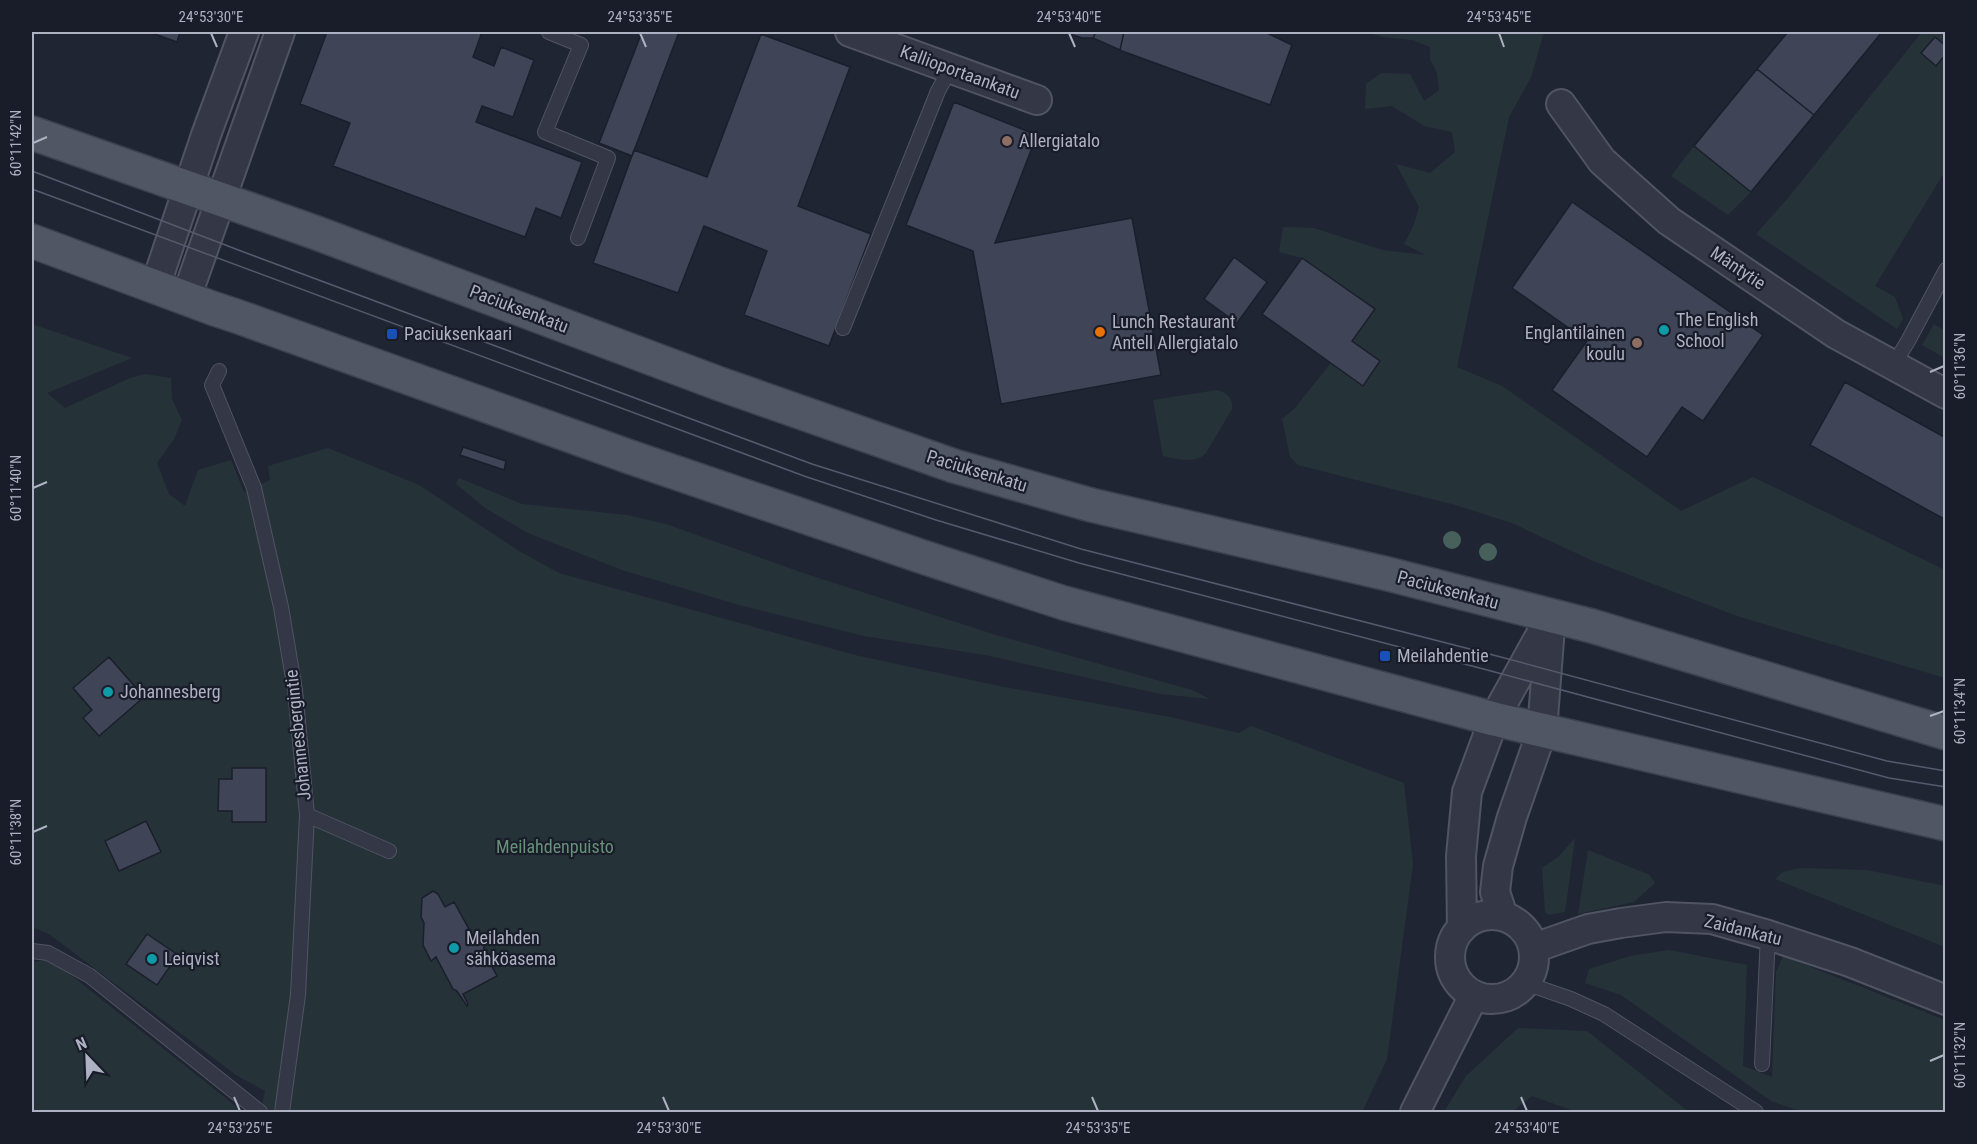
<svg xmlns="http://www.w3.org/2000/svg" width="1977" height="1144" viewBox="0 0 1977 1144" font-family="'Roboto Condensed',sans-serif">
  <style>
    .green { fill: #253338 }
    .building { fill: #3f4457; stroke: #1b1e2b; stroke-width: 1.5 }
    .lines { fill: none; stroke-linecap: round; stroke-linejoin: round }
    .service-casing { stroke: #515463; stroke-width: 16 }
    .minor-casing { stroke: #515463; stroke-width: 32 }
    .primary-casing { stroke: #3d404e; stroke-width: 36 }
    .service { stroke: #343745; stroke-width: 14 }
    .minor { stroke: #343745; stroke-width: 28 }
    .primary { stroke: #515665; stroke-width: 33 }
    .tram { stroke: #565a6c; stroke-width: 1.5 }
    .tree { fill: #47605a }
    .ticks { fill: none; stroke: #aeb1c2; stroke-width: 2 }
    .education-dot { fill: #8d6e63; stroke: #191c29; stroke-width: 2 }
    .culture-dot { fill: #0f9aa8; stroke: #191c29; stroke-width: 2 }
    .food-dot { fill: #e8710a; stroke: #191c29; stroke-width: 2 }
    .transit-dot { fill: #1a4fb4; stroke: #191c29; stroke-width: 2 }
    .labels { text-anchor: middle; stroke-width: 4.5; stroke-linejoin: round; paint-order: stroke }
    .street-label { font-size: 18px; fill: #aeb1c2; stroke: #191c29 }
    .poi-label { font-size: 18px; fill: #aeb1c2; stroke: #191c29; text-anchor: start }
    .park-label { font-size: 18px; fill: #679079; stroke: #191c29 }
    .neatline { fill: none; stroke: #aeb1c2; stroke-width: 2 }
    .ticks-label { font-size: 15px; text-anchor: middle; fill: #aeb1c2 }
  </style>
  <rect width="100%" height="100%" fill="#202534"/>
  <path class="green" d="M 1365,32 L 1544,32 L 1531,77 L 1509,117 L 1457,367 L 1502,386 L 1681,511 L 1753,477 L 1945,570 L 1945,678 L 1737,616 L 1593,561 L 1512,523 L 1455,505 L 1298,465 L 1290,457 L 1282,419 L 1294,409 L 1331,363 L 1363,385 L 1380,362 L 1352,341 L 1374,309 L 1302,258 L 1279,252 L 1283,227 L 1314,228 L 1382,250 L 1426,255 L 1404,244 L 1413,227 L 1419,207 L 1396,164 L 1430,173 L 1455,152 L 1452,132 L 1424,126 L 1392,106 L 1365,109 L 1366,84 L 1381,73 L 1410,74 L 1424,101 L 1439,90 L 1437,73 L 1430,59 L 1430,47 L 1412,40 L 1382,37 Z
    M 1922,32 L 1945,32 L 1945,177 L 1942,176 L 1875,286 L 1895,297 L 1903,319 L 1897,329 L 1756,234 L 1788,198 Z
    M 1694,146 L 1751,192 L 1728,215 L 1671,176 Z
    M 32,324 L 132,358 L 47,393 L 65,408 L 130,378 L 145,374 L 171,378 L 172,399 L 182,420 L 174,439 L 157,463 L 169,494 L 185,506 L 198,470 L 231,460 L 244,492 L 270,480 L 268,466 L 328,448 L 419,485 L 519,551 L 559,573 L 855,655 L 999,686 L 1170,717 L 1239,733 L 1251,726 L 1404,783 L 1413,864 L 1387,1059 L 1362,1112 L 261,1112 L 265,1091 L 236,1075 L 49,934 L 32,927 Z
    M 1934,324 L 1945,331 L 1945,358 L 1922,345 Z
    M 1217,390 C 1226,393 1234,398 1232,409 L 1206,453 C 1195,464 1178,459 1163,456 L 1153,400 Z
    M 459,478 L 522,504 L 627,515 L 666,524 L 803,573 L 996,635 L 1192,690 L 1210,699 L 1160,694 L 985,655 L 864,636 L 739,605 L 622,570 L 528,533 L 485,508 L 456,484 Z
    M 1575,838 L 1565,912 L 1549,915 L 1545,912 L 1542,868 L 1558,857 Z
    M 1588,850 L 1650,875 L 1655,883 L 1634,902 L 1578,914 Z
    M 1800,868 L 1867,870 L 1945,886 L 1945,947 L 1775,879 L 1783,872 Z
    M 1669,950 L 1747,965 L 1743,1066 L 1772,1077 L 1776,972 L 1783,956 L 1945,1020 L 1945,1112 L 1803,1112 L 1771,1101 L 1621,995 L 1585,983 L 1589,969 L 1630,956 Z
    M 52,960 L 243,1112 L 32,1112 L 32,962 Z
    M 1518,1028 L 1587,1031 L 1689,1112 L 1577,1112 L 1532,1096 L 1512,1112 L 1444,1112 L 1466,1076 Z"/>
  <path class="building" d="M 149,32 L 180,32 L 177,42 Z
    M 327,32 L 482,32 L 473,57 L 494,66 L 501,47 L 534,60 L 513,117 L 482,106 L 476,122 L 582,162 L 561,218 L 536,208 L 525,237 L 333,166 L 350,123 L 300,104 Z
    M 642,32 L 679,32 L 632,156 L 599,143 Z
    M 1064,32 L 1096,32 L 1093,38 L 1082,38 Z
    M 1096,32 L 1124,32 L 1120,50 L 1093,38 Z
    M 1124,32 L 1265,32 L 1292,45 L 1270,105 L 1122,51 L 1120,50 Z
    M 1788,32 L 1882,32 L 1814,115 L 1757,69 Z
    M 761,34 L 850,67 L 798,206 L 871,234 L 829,346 L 744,315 L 767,251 L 704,226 L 678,293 L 593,263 L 634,150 L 707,177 Z
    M 1935,37 L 1946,46 L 1946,54 L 1936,66 L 1921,53 Z
    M 1757,69 L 1814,115 L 1751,192 L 1694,146 Z
    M 954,102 L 1037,135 L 995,243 L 1132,218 L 1161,375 L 1001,404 L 973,251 L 906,225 Z
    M 1572,202 L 1763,335 L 1703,421 L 1682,407 L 1647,457 L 1552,390 L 1587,341 L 1512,288 Z
    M 1234,257 L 1267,282 L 1237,323 L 1204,299 Z
    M 1302,258 L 1375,309 L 1352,341 L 1380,361 L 1363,386 L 1262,314 Z
    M 1845,382 L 1946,438 L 1946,520 L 1810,445 Z
    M 463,447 L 506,461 L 504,470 L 460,455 Z
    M 109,657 L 144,697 L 99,736 L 83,718 L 92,710 L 73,688 Z
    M 232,768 L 266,768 L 266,822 L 232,822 L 232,811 L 218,811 L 219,779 L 232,779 Z
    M 146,821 L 161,852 L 119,871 L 105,841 Z
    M 433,891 L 438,894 L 445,907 L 454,902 L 474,938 L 479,936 L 484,944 L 484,952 L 497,976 L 463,994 L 468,1004 L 467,1006 L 457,991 L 453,989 L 436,957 L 431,961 L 423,945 L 424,923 L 421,917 L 422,898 Z
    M 147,934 L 178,955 L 157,985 L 126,964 Z"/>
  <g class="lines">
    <defs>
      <path id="service" d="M 549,32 L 581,45 L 545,132 L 608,158 L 578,238
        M 843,328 L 938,91 L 950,69
        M 1893,366 L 1908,341 L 1946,270
        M 219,371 L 212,385 L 254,488 L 281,607 L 295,690 L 307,815 L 298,995 L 282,1112
        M 307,815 L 389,851
        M 32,951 L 48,953 L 90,976 L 260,1112
        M 1525,983 L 1571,999 L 1604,1014 L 1756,1112
        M 1762,1064 L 1768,935"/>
      <path id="minor" d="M 850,32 L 1037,100
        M 1561,104 L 1602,161 L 1669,221 L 1836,334 L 1946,394
        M 155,287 L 206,135 L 244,32
        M 186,298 L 280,32
        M1450 957a42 42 0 1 1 84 0a42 42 0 1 1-84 0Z
        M 1503,916 L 1495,892 L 1498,866 L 1512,817 L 1542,731 L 1550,627
        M 1462,928 L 1461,856 L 1467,792 L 1494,719 L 1551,616
        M 1534,948 L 1588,929 L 1621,923 L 1666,917 L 1712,919 L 1768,935 L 1850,962 L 1946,1000
        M 1415,1112 L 1474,995"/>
      <path id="primary" d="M 32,133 L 314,232 L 720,384 L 954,466 L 1091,505 L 1388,574 L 1592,626 L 1946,733
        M 32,241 L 212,308 L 239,317 L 630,457 L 923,557 L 1064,603 L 1494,719 L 1946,824"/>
    </defs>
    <use href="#service" class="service-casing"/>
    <use href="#minor" class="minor-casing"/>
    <use href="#primary" class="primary-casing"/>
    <use href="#service" class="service"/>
    <use href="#minor" class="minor"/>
    <use href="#primary" class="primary"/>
    <path class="tram" d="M 32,171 L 241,251 L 812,464 L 1081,549 L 1497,656 L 1887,761 L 1946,771
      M 32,189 L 804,476 L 936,520 L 1079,563 L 1491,671 L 1889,778 L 1946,787"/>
  </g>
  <g class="tree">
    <circle cx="1452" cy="540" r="9"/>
    <circle cx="1488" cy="552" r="9"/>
  </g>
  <path class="ticks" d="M 211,33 L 217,47M 640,33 L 646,47M 1069,33 L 1075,47M 1499,33 L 1504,47M 33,143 L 47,137M 1930,372 L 1944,366M 33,488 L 47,482M 1930,716 L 1944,711M 33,832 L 47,826M 1930,1061 L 1944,1055M 234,1097 L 240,1111M 663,1097 L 669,1111M 1092,1097 L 1098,1111M 1521,1097 L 1527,1111"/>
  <g class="education-dot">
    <circle cx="1007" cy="141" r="6"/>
    <circle cx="1637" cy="343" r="6"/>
  </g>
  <g class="culture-dot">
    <circle cx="1664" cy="330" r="6"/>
    <circle cx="108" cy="692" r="6"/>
    <circle cx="454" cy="948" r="6"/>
    <circle cx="152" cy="959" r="6"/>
  </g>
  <circle class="food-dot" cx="1100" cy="332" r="6"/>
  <g class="transit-dot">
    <rect x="386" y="328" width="12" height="12" rx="3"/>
    <rect x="1379" y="650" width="12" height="12" rx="3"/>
  </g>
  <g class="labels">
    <g class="street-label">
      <text transform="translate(960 72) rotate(20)" y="6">Kallioportaankatu</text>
      <text transform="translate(1738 268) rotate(34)" y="6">Mäntytie</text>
      <text transform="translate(519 309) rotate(21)" y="6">Paciuksenkatu</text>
      <text transform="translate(977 471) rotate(17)" y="6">Paciuksenkatu</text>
      <text transform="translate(1448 590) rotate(15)" y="6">Paciuksenkatu</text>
      <text transform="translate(298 735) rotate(-96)" y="6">Johannesbergintie</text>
      <text transform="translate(1743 930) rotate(14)" y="6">Zaidankatu</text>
    </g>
    <g class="poi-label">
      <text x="1019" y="147">Allergiatalo</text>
      <text x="1676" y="326">The English<tspan x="1676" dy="21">School</tspan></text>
      <text x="1112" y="328">Lunch Restaurant<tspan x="1112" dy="21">Antell Allergiatalo</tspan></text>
      <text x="1625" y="339" text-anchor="end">Englantilainen<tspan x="1625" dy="21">koulu</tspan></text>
      <text x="404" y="340">Paciuksenkaari</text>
      <text x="1397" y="662">Meilahdentie</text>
      <text x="120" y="698">Johannesberg</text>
      <text x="466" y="944">Meilahden<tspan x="466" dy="21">sähköasema</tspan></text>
      <text x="164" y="965">Leiqvist</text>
    </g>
    <g class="park-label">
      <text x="555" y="853">Meilahdenpuisto</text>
    </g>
  </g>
  <rect width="1977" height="1144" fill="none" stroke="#191c29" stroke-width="66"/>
  <g transform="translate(87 1057) rotate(337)" stroke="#191c29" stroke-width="4.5" paint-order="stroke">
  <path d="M0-4.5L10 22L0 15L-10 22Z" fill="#aeb1c2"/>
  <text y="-9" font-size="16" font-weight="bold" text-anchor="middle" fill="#aeb1c2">N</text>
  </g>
  <rect x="33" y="33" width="1911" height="1078" class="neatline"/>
  <g class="ticks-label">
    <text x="211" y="22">24°53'30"E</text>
    <text x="640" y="22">24°53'35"E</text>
    <text x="1069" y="22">24°53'40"E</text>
    <text x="1499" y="22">24°53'45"E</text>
    <text transform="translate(16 143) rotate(-90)" y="5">60°11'42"N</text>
    <text transform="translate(1960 366) rotate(-90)" y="5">60°11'36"N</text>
    <text transform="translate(16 488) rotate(-90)" y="5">60°11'40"N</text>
    <text transform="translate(1960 711) rotate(-90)" y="5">60°11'34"N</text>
    <text transform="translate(16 832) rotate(-90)" y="5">60°11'38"N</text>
    <text transform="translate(1960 1055) rotate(-90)" y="5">60°11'32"N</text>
    <text x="240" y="1133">24°53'25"E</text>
    <text x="669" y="1133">24°53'30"E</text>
    <text x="1098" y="1133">24°53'35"E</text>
    <text x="1527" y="1133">24°53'40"E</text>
  </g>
</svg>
